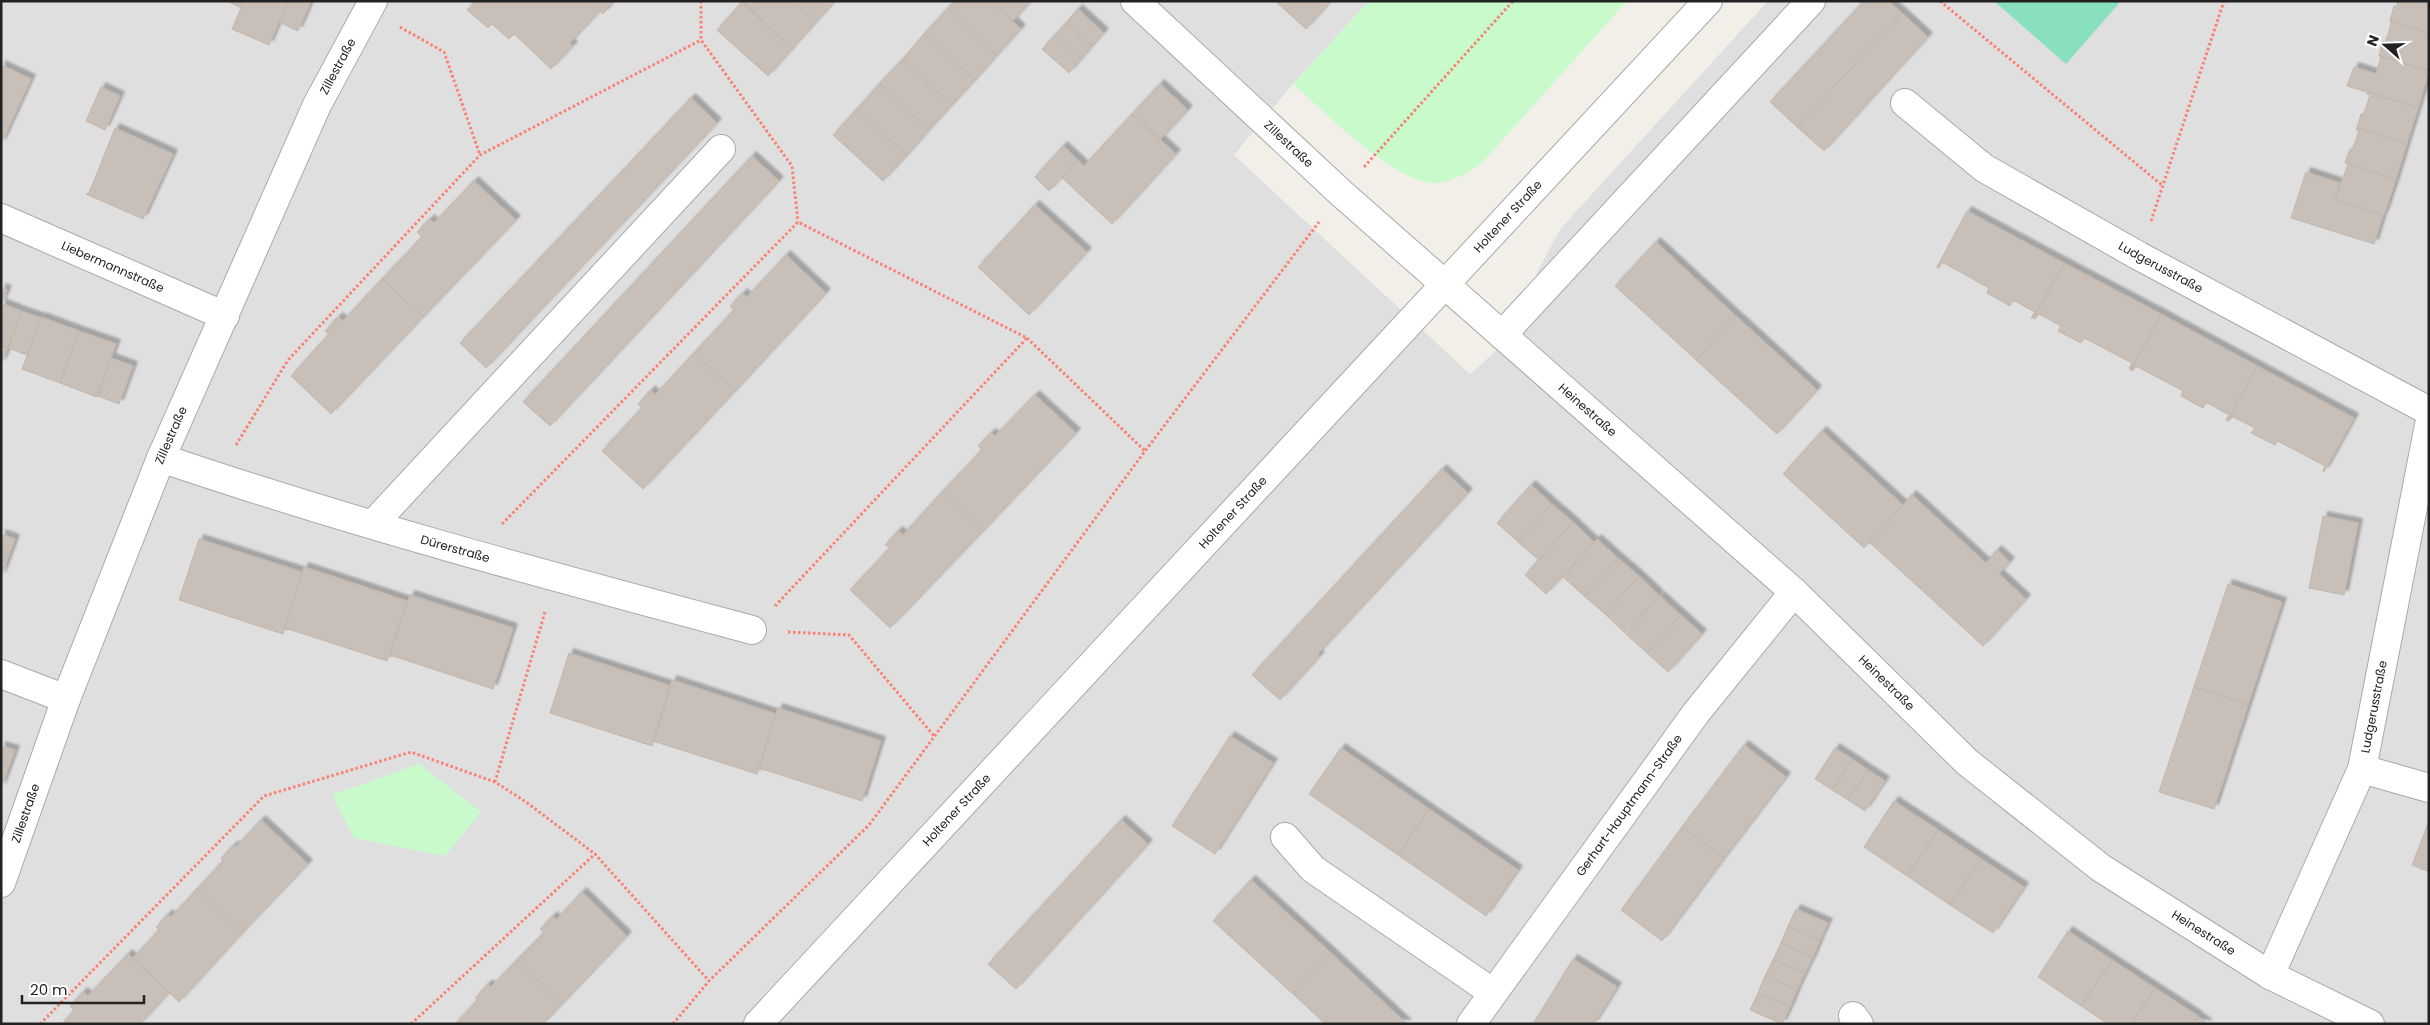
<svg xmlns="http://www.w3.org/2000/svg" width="2430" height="1025" viewBox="0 0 2430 1025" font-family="Poppins,sans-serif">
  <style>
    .residential { fill: #e0dfdf }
    .park { fill: #c8facc }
    .pitch { fill: #88e0be }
    .building { fill: #c7bfb8; stroke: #c4b6ab; filter: url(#shadow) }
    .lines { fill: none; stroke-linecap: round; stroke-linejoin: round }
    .minor-casing { stroke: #a9a9a9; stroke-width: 30 }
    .path { stroke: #fa8072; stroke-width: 3; stroke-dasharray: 2.5 2.5; stroke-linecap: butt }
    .minor { stroke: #fff; stroke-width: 28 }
    .labels { text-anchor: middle; stroke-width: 4; stroke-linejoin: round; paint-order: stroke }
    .street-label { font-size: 12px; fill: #222; stroke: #fff }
  </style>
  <defs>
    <filter id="shadow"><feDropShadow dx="4.5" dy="-4.5" stdDeviation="1" flood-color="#0004"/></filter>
  </defs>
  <rect width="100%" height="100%" fill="#f2efe9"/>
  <path class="residential" d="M 1,1 L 1369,1 L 1293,84 L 1234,155 L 1470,374 L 1542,310 L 1536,287 L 1536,274 L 1561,228 L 1768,1 L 2429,1 L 2429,1024 L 1,1024 Z"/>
  <path class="park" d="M 1369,1 L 1627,1 L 1480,165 C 1466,173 1454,181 1438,183 C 1398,187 1323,110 1293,84 Z
    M 419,764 L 481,812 L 445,856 L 354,838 L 332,795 Z"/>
  <path class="pitch" d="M 1994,1 L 2121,1 L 2066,64 Z"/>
  <path class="building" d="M 227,1 L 244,1 L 241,8 Z
    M 244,1 L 288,1 L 269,45 L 232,29 Z
    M 288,1 L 311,1 L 298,31 L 279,22 Z
    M 475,1 L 614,1 L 603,14 L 600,11 L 570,43 L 573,46 L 551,69 L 514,34 L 509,39 L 492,24 L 488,28 L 467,10 Z
    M 743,1 L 793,1 L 816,22 L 792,49 Z
    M 793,1 L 835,1 L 816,22 Z
    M 955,1 L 991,1 L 1021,29 L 997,55 L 947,9 Z
    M 991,1 L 1031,1 L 1013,21 Z
    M 1275,1 L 1331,1 L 1306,29 Z
    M 1864,1 L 1888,1 L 1902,13 L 1797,127 L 1770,102 Z
    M 2398,1 L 2429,1 L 2429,33 L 2390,21 L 2394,6 L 2397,7 Z
    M 742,2 L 792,49 L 768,76 L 717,30 Z
    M 947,9 L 997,55 L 975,80 L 924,34 Z
    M 1078,9 L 1104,33 L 1092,46 L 1066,23 Z
    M 1902,13 L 1928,37 L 1824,151 L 1797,127 Z
    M 2390,21 L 2429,33 L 2429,71 L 2379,56 L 2383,41 L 2386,42 L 2391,23 Z
    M 1066,23 L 1092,46 L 1081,59 L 1054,36 Z
    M 924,34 L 975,80 L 952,105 L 902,60 Z
    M 1054,36 L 1081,59 L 1069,73 L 1042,49 Z
    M 2379,56 L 2429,71 L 2418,108 L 2347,86 L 2354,67 L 2376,74 L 2381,57 Z
    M 902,60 L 952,105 L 929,130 L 879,84 Z
    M 1,65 L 31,79 L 1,144 Z
    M 879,84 L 929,130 L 907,155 L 856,110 Z
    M 1160,84 L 1188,110 L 1161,139 L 1132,114 Z
    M 101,87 L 120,96 L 105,130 L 86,121 Z
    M 2368,92 L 2418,108 L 2407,143 L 2357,128 L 2361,114 L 2364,114 L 2370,95 L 2367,94 Z
    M 691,98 L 717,123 L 486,368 L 460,343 Z
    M 856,110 L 907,155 L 883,181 L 833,135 Z
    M 1132,114 L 1176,154 L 1112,224 L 1062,178 L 1078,160 L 1084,166 Z
    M 115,128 L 173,154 L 143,219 L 86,194 L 89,193 Z
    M 2357,128 L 2407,143 L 2396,179 L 2345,163 L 2350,149 L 2353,149 L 2359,130 L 2356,130 Z
    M 1063,146 L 1078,160 L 1049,191 L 1035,177 Z
    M 752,156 L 779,181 L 550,426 L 523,402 Z
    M 2348,164 L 2396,179 L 2384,215 L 2335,200 Z
    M 2306,172 L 2340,183 L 2335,200 L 2383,215 L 2374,244 L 2291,218 Z
    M 474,181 L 516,220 L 423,317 L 382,279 L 422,237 L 417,232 L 430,219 L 434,223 Z
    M 1035,205 L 1087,252 L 1029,315 L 978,267 Z
    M 1967,211 L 2064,263 L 2033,318 L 2031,318 L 2035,312 L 2013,300 L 2010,306 L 1987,293 L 1989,288 L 1942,262 L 1939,268 L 1937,267 Z
    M 1656,242 L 1736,316 L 1696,360 L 1615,286 Z
    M 786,255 L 826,293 L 735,391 L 694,353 L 734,310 L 730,306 L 743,293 L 747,297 Z
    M 2064,263 L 2161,314 L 2131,370 L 2129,368 L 2132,363 L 2084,338 L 2081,343 L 2058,331 L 2061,326 L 2039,314 L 2035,319 L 2033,318 Z
    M 382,279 L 423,317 L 331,414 L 291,376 L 329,334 L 325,331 L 338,317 L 343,321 Z
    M 1,288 L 7,290 L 1,304 Z
    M 1,303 L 21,311 L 8,348 L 1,346 Z
    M 21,311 L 41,318 L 27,355 L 8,348 Z
    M 2161,314 L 2257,366 L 2228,421 L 2226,420 L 2229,415 L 2206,402 L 2203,408 L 2181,396 L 2183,391 L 2136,366 L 2133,371 L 2131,370 Z
    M 1736,316 L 1817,390 L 1777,434 L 1696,360 Z
    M 41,317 L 79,331 L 60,383 L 22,369 Z
    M 79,331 L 116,344 L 97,397 L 60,383 Z
    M 1,346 L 8,348 L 1,364 Z
    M 694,353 L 735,391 L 643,489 L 602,451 L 642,408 L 638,404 L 651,390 L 655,395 Z
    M 111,358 L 133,366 L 119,404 L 98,396 Z
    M 2257,366 L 2354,418 L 2324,472 L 2323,471 L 2325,466 L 2278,441 L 2275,445 L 2251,433 L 2255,428 L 2233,417 L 2228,421 Z
    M 1035,395 L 1076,433 L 983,531 L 942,492 L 982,450 L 978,446 L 991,433 L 995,436 Z
    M 1822,431 L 1903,505 L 1864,548 L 1783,474 Z
    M 1442,469 L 1468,493 L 1318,654 L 1320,656 L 1280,700 L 1252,675 Z
    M 1531,485 L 1552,504 L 1518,542 L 1497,523 Z
    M 942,492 L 983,531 L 890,628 L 850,590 L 890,548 L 885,545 L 898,531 L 903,535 Z
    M 1912,495 L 1986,563 L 1997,550 L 2010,562 L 1999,574 L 2026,599 L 1983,646 L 1869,542 Z
    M 1552,504 L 1573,522 L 1539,560 L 1518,542 Z
    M 2323,516 L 2358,523 L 2344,595 L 2309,588 Z
    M 1573,522 L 1594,542 L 1546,594 L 1525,575 Z
    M 1,534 L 15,539 L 1,577 Z
    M 199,539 L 302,572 L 283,634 L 179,600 Z
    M 1597,539 L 1618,558 L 1584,596 L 1563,577 Z
    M 1618,558 L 1639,576 L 1605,614 L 1584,596 Z
    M 304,567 L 407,601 L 387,661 L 285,628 Z
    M 1639,576 L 1659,595 L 1625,633 L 1605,614 Z
    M 2228,584 L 2282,602 L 2248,705 L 2194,687 Z
    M 410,595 L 513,628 L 493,689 L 390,655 Z
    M 1660,596 L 1681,615 L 1647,653 L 1626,634 Z
    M 1681,615 L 1702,634 L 1668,672 L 1647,653 Z
    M 569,653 L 671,686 L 652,746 L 550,713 Z
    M 672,680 L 776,714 L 757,774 L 653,741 Z
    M 2194,687 L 2248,705 L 2214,809 L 2159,792 Z
    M 778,708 L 881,741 L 862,801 L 759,768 Z
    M 1230,736 L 1273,763 L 1215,854 L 1172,826 Z
    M 1744,745 L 1786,777 L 1724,858 L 1682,827 Z
    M 1,746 L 15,750 L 1,788 Z
    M 1341,748 L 1429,809 L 1398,855 L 1309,794 Z
    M 1835,748 L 1852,759 L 1832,790 L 1815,779 Z
    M 1852,759 L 1868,770 L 1848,800 L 1832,790 Z
    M 1868,770 L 1885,781 L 1865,811 L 1848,800 Z
    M 1894,801 L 1938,830 L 1907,876 L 1864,847 Z
    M 1429,809 L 1518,870 L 1486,916 L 1398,855 Z
    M 261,820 L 308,864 L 243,932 L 197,889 L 223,861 L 221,858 L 234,845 L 236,847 Z
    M 1121,820 L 1148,844 L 1016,989 L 988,964 Z
    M 2429,821 L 2429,872 L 2412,865 Z
    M 1682,827 L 1724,858 L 1662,941 L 1621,910 Z
    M 1938,830 L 1981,859 L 1950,905 L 1907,876 Z
    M 1981,859 L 2024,887 L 1993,933 L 1950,905 Z
    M 1251,880 L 1331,953 L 1293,994 L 1213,921 Z
    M 197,889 L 243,932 L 179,1002 L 133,958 L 159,930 L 156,927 L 168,914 L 171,917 Z
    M 582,892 L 627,936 L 562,1004 L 517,960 L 544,933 L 540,929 L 553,916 L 556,920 Z
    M 1796,909 L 1828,923 L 1820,940 L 1788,926 Z
    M 1788,926 L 1820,940 L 1813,957 L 1781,943 Z
    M 2068,931 L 2112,960 L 2081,1006 L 2038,977 Z
    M 1781,943 L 1813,957 L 1805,973 L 1773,960 Z
    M 1331,953 L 1407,1024 L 1325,1024 L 1293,994 Z
    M 128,954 L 169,993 L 140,1024 L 62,1024 L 74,1010 L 70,1006 L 83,992 L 88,996 Z
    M 1573,959 L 1617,987 L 1594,1024 L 1533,1024 Z
    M 517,960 L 562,1004 L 543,1024 L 455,1024 L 478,1000 L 475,998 L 488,984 L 491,987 Z
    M 1773,960 L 1805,973 L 1797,990 L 1765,976 Z
    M 2112,960 L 2155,988 L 2131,1024 L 2108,1024 L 2081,1006 Z
    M 1765,976 L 1797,990 L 1790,1007 L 1758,993 Z
    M 2155,988 L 2198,1016 L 2193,1024 L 2131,1024 Z
    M 1758,993 L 1790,1007 L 1782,1024 L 1750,1010 Z
    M 2198,1017 L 2208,1024 L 2193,1024 Z"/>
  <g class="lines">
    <defs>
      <g id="minor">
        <path id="s1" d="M 1135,1 L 1341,193 L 1794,592 L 1967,762 L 2101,868 L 2270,975 L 2370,1024"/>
        <path id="s2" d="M 1905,103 L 1984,168 L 2139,256 L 2429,411"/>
        <path id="s3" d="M 1,218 L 225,316"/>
        <path d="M 1502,335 L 1811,1"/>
        <path id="s4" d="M 161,458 C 355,524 554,577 752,630"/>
        <path d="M 374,523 L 721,149"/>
        <path d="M 1,674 L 66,699"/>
        <path d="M 2362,769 L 2429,788"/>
        <path d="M 1285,837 L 1313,869 L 1492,992"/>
        <path id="s5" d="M 1,883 L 66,699 L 161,458 L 317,105 L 373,1"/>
        <path id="s6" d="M 2270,975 L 2362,769 L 2429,425"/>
        <path d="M 1853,1016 L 1859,1024"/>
        <path id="s7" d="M 758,1024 L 1708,1"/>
        <path id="s8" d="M 1471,1024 L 1696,713 L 1794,592"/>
      </g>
    </defs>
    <use href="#minor" class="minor-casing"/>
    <path class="path" d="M 701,1 L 701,40 L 792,166 L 798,222
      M 1940,1 L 2163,186
      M 400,27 L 444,52 L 480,155
      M 1364,167 L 1513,1
      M 2151,221 L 2224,1
      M 1027,338 L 1145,451
      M 236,445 L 288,360 L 480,155 L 701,40
      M 502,524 L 798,222
      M 775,606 L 1027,338 L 798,222
      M 545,612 L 495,782 L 526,802 L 595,854 L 709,981
      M 788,632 L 849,635 L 934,736
      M 40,1024 L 264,796 L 411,752 L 495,782
      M 411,1024 L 595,854
      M 673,1024 L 709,981 L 869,825 L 1145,451 L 1319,222"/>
    <use href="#minor" class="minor"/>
  </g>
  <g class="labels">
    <g class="street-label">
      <text dy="4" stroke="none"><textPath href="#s5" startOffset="884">Zillestraße</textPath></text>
      <text dy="4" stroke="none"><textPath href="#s1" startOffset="210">Zillestraße</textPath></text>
      <text dy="4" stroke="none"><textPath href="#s7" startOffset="1102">Holtener Straße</textPath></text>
      <text dy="4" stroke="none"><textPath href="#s3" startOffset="122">Liebermannstraße</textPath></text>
      <text dy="4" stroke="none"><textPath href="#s2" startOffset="305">Ludgerusstraße</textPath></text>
      <text dy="4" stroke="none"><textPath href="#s1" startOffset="610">Heinestraße</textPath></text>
      <text dy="4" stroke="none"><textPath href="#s5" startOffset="479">Zillestraße</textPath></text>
      <text dy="4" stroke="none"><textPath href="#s7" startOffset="698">Holtener Straße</textPath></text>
      <text dy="4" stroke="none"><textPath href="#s4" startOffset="308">Dürerstraße</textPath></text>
      <text dy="4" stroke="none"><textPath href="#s1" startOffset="1015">Heinestraße</textPath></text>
      <text dy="4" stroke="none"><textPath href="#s6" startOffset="289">Ludgerusstraße</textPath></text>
      <text dy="4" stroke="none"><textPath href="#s8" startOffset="270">Gerhart-Hauptmann-Straße</textPath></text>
      <text dy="4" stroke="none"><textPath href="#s7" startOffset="292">Holtener Straße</textPath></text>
      <text dy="4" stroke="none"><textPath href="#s5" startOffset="74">Zillestraße</textPath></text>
      <text dy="4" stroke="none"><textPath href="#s1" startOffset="1420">Heinestraße</textPath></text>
    </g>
  </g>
  <rect width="2430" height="1025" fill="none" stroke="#222222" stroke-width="5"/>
  <g transform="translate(2385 45) rotate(290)" stroke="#ffffff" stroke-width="4" paint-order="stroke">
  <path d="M0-4L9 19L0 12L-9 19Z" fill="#222222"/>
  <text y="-8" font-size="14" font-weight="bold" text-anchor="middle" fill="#222222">N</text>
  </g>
  <path d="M22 995v8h122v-8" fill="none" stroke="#222222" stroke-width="2.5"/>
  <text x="30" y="995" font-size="15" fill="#222222" stroke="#ffffff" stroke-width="4" paint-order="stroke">20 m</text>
</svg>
